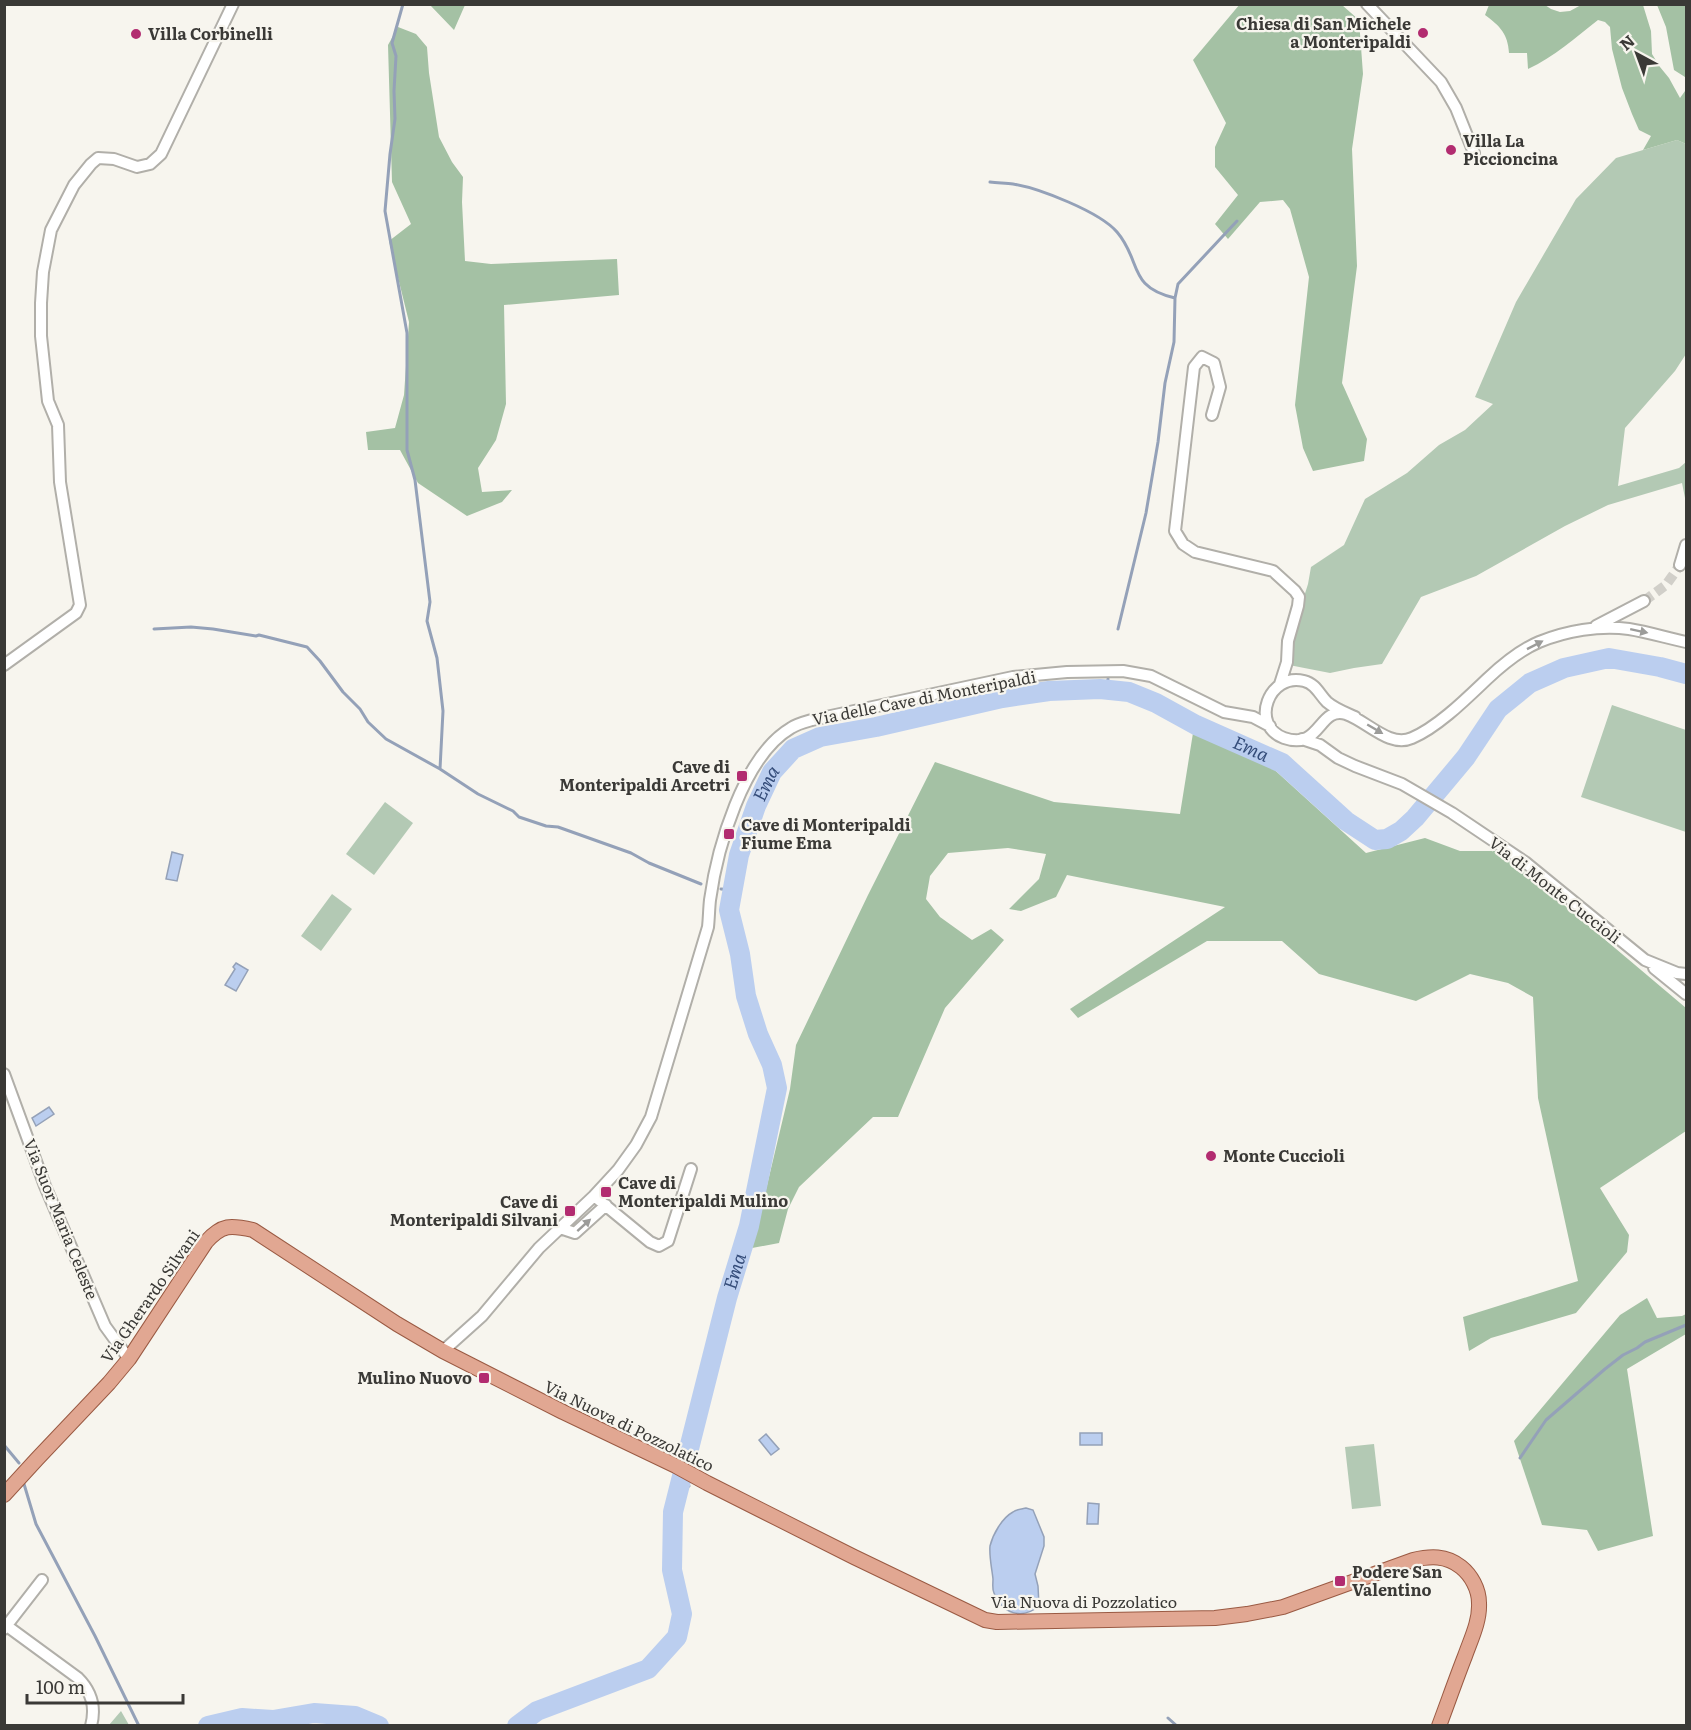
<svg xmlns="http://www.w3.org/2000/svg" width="1691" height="1730" viewBox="0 0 1691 1730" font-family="Literata,serif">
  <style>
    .green { fill: #b3c9b4 }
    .forest { fill: #a4c1a4 }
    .water { fill: #bbceef; stroke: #94a1b8; stroke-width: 1.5 }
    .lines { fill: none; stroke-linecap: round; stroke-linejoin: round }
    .stream { stroke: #94a1b8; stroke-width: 3 }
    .river { stroke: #bbceef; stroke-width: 20 }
    .minor-tunnel { stroke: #d1cfc9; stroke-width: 10; stroke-dasharray: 10 5; stroke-linecap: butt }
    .minor-casing { stroke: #b1afa9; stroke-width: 14 }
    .major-casing { stroke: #9a5a43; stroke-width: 16 }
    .minor { stroke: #fff; stroke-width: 10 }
    .major { stroke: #e1a792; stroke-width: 14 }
    .oneway { fill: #9c9c9a }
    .poi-dot { fill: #b22c70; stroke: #f7f5ee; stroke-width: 2 }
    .labels { text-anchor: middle; stroke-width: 4.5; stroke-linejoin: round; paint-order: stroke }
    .poi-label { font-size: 16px; font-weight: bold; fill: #3a3936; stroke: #f7f5ee; text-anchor: start }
    .street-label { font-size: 16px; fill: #3a3936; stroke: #f7f5ee }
    .water-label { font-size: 18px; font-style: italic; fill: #344c79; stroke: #f7f5ee }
  </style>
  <rect width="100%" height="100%" fill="#f7f5ee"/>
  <path class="green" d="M 1677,140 L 1686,144 L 1686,354 L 1675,371 L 1625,428 L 1618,486 L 1679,468 L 1686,462 L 1686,503 L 1682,483 L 1608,505 L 1565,526 L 1476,576 L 1421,597 L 1382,664 L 1354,668 L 1330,673 L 1289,665 L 1287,650 L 1308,584 L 1311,567 L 1344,545 L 1365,499 L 1407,473 L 1439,445 L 1465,430 L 1493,404 L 1475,397 L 1516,302 L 1576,199 L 1616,158 Z
    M 1612,705 L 1686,730 L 1686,832 L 1581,797 Z
    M 385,802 L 413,823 L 374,875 L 346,854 Z
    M 332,894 L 352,909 L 321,951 L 301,936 Z
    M 1374,1444 L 1381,1506 L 1352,1509 L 1345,1447 Z
    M 121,1711 L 129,1725 L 109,1725 Z"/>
  <path class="forest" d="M 1240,4 L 1342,5 L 1359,20 L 1363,74 L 1352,149 L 1357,266 L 1342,383 L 1367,439 L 1364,461 L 1313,471 L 1303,448 L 1295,405 L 1309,277 L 1290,209 L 1283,200 L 1260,202 L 1228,239 L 1215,224 L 1238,195 L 1215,167 L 1215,147 L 1226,123 L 1193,60 Z
    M 430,5 L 465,5 L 454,30 Z
    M 1489,5 L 1545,5 L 1551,9 L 1560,12 L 1570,11 L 1581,5 L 1643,5 L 1651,31 L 1652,54 L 1660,67 L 1669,78 L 1680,98 L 1685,91 L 1685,77 L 1674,70 L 1666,27 L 1657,5 L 1686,5 L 1686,144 L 1677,140 L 1643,150 L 1651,136 L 1639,130 L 1632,114 L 1622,88 L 1612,49 L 1610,27 L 1605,22 L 1598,20 C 1575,38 1554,57 1528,69 L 1527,53 L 1509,53 C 1508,34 1500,26 1485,15 Z
    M 398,27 L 416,34 L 427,47 L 429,73 L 439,137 L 452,162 L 463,177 L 462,202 L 465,261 L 491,264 L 617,259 L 619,295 L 504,305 L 506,404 L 496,440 L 478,468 L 482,492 L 512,490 L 502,502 L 467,516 L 418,483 L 400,450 L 368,450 L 366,432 L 395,428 L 404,395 L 409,322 L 389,241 L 411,224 L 392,182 L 388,45 Z
    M 1193,733 L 1266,762 L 1366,853 L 1425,838 L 1460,851 L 1500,851 L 1686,1008 L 1686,1131 L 1600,1188 L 1629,1235 L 1627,1252 L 1576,1313 L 1491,1338 L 1469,1351 L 1463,1317 L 1578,1281 L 1538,1098 L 1533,997 L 1508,983 L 1470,974 L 1416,1001 L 1319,974 L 1282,941 L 1207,941 L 1078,1018 L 1070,1009 L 1225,907 L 1067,875 L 1056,897 L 1021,911 L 1009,909 L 1039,879 L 1046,854 L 1008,848 L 948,853 L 930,876 L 926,899 L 940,917 L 972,940 L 991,929 L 1004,940 L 945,1008 L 898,1117 L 873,1117 L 799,1187 L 788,1209 L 779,1243 L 752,1248 L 790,1089 L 796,1045 L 868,895 L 935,762 L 1054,802 L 1180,814 Z
    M 1647,1298 L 1657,1318 L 1682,1316 L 1686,1314 L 1686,1334 L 1627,1369 L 1653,1536 L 1598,1551 L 1587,1530 L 1542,1525 L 1514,1441 L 1620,1315 Z"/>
  <path class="water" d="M 172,852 L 183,855 L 177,881 L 166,879 Z
    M 236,963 L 248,970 L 236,991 L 225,985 L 235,969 L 233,967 Z
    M 49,1107 L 54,1114 L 36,1126 L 32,1118 Z
    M 1080,1433 L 1102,1433 L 1102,1445 L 1080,1445 Z
    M 766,1434 L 779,1449 L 771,1455 L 759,1440 Z
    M 1088,1503 L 1099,1504 L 1098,1524 L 1087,1524 Z
    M 1026,1508 L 1033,1510 L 1044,1537 L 1044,1546 L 1035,1574 L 1038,1586 L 1039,1606 C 1022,1620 1002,1614 994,1593 C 992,1589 993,1584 993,1579 C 992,1569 989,1557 990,1546 C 993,1534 1002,1518 1013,1512 C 1017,1509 1022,1509 1026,1508 Z"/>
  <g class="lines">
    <path class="stream" d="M 403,4 L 392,43 L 396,56 L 394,91 L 395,119 L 390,154 L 385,211 L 407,333 L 407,450 L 415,480 L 430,602 L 427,621 L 437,658 L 443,711 L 440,769
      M 990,182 C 998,183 1006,183 1013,184 C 1039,188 1100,212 1117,232 C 1142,261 1127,287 1175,298
      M 154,629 L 191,627 L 213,629 L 256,636 L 259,635 L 307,647 L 320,661 L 343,692 L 360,709 L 368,722 L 386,739 L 440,769 L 478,794 L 513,811 L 519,817 L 546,826 L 558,827 L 631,853 L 649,863 L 701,884
      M 1118,629 L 1146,513 L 1158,442 L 1165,383 L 1174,342 L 1175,298 L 1178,284 L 1237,221
      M 1106,689 L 1108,679
      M 721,889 L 733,890
      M 4,1445 L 19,1463
      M 1520,1458 L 1546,1420 L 1605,1369 L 1623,1355 L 1637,1348 L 1645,1342 L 1686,1325
      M 681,1482 L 689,1486
      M 24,1484 L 36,1524 L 95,1636 L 139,1726
      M 1168,1718 L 1177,1726"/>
    <g class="river">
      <path d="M 208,1726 L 242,1718 L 273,1720 L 314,1713 L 355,1716 L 379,1726"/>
      <path id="s1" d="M 517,1726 L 537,1711 L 648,1669 L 677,1637 L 682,1614 L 672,1570 L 673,1512 L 727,1298 L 749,1226 L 777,1088 L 772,1065 L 758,1034 L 746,996 L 740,954 L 729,910 L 739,855 L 756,806 L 772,772 L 793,749 L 820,737 L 876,727 L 1002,698 L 1049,691 L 1100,689 L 1129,692 L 1156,703 L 1196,725 L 1282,763 L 1346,821 L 1375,840 L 1387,839 L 1401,831 L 1415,818 L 1466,757 L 1498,709 L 1530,683 L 1564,668 L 1609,658 L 1660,667 L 1686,674"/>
    </g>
    <path class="minor-tunnel" d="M 1644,601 L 1666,585 L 1680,565"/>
    <defs>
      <path id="minor" d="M 1367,4 L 1441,82 L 1456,108 L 1474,153
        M 1212,415 L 1220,387 L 1214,363 L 1202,357 L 1194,367 L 1175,531 L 1183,544 L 1195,552 L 1273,571 L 1295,591 L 1299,597 L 1298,606 L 1288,641 L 1287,662 L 1280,684
        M 1680,565 L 1686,545
        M 1596,626 L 1644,601
        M 4,665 L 76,613 L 80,605 L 60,482 L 58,425 L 48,401 L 41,336 L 41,303 L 43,272 L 51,230 L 74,185 L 91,164 L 98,158 L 114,159 L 137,167 L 150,164 L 161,154 L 233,4
        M 1355,717 C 1346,713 1335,709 1327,702 C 1319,694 1316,684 1304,681 C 1269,672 1249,725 1284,738 C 1321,751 1318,706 1346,714 C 1367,721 1389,748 1412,738 C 1438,727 1467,698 1487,679 C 1502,665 1520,650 1539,642 C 1566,631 1599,625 1629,629 C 1648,632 1667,638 1686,642
        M 1302,739 L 1320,745 L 1338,758 L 1355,766 L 1402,784 L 1452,813 L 1525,862 L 1645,960 L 1677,973 L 1686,974
        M 1654,968 L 1686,994
        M 4,1074 L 45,1186 L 105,1326 L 129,1359
        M 594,1196 L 650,1242 L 659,1246 L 668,1241 L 691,1169
        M 560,1228 L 575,1233 L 606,1205
        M 443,1351 L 482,1316 L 539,1248 L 594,1196 L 618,1170 L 636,1145 L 651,1117 L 708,927 C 709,918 709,909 710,900 C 717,849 743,756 791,728 C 797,724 805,722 812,720 L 1013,677 L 1067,672 L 1123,671 L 1151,676 L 1224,712 L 1253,717 L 1270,726
        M 7,1626 L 78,1678 C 92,1692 96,1707 91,1726
        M 4,1629 L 42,1580"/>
      <path id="major" d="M 4,1495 L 37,1459 L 109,1383 L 129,1359 L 206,1242 C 222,1224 231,1225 253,1230 L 397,1324 L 443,1351 L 563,1412 L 676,1466 L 707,1483 L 854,1557 L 985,1620 L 997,1622 L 1215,1618 L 1247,1614 L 1283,1607 L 1413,1560 C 1430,1556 1446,1555 1461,1567 C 1471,1575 1479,1589 1479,1603 C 1480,1621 1471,1639 1465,1656 C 1456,1679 1448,1702 1439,1726"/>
    </defs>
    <use href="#minor" class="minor-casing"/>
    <use href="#major" class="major-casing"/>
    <use href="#minor" class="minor"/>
    <use href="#major" class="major"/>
  </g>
  <defs><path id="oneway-solid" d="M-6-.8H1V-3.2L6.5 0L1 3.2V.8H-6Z" transform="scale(1.5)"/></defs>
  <g class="oneway">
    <use href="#oneway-solid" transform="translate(1639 631) rotate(12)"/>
    <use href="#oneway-solid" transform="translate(1535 645) rotate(-27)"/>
    <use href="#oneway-solid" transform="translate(1375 729) rotate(30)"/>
    <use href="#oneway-solid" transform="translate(584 1225) rotate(-42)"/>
  </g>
  <g class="poi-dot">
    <circle cx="1423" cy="33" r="6"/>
    <circle cx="136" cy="34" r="6"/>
    <circle cx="1451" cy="150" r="6"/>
    <rect x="736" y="770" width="12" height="12" rx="3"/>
    <rect x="723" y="828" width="12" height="12" rx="3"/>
    <circle cx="1211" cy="1156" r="6"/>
    <rect x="600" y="1186" width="12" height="12" rx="3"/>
    <rect x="564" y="1205" width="12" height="12" rx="3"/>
    <rect x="478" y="1372" width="12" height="12" rx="3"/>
    <rect x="1334" y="1575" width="12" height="12" rx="3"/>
  </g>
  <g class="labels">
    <g class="poi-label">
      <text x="1411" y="30" text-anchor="end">Chiesa di San Michele<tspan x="1411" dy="18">a Monteripaldi</tspan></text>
      <text x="148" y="40">Villa Corbinelli</text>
      <text x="1463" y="147">Villa La<tspan x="1463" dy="18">Piccioncina</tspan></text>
      <text x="730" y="773" text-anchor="end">Cave di<tspan x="730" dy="18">Monteripaldi Arcetri</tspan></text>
      <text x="741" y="831">Cave di Monteripaldi<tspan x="741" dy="18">Fiume Ema</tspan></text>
      <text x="1223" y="1162">Monte Cuccioli</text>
      <text x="618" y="1189">Cave di<tspan x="618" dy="18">Monteripaldi Mulino</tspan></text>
      <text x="558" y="1208" text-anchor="end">Cave di<tspan x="558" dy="18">Monteripaldi Silvani</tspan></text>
      <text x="472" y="1384" text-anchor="end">Mulino Nuovo</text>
      <text x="1352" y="1578">Podere San<tspan x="1352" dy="18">Valentino</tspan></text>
    </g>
    <g class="street-label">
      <text transform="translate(924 698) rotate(-11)" y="6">Via delle Cave di Monteripaldi</text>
      <text transform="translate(1555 890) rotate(38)" y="6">Via di Monte Cuccioli</text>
      <text transform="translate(61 1219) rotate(68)" y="6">Via Suor Maria Celeste</text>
      <text transform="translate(150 1296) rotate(-55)" y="6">Via Gherardo Silvani</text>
      <text transform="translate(629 1426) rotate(26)" y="6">Via Nuova di Pozzolatico</text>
      <text x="1084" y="1608">Via Nuova di Pozzolatico</text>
    </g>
    <g class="water-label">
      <text dy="6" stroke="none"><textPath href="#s1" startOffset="1590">Ema</textPath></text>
      <text dy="6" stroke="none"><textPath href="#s1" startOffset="1068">Ema</textPath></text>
      <text dy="6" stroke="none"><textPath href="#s1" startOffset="562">Ema</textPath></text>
    </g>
  </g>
  <rect width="1691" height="1730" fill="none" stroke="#3a3936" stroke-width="12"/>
  <g transform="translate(1637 54) rotate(319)" stroke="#f7f5ee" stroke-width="4.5" paint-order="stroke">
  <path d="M0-4.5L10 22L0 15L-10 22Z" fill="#3a3936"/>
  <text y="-9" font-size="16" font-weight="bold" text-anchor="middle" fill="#3a3936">N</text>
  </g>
  <path d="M27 1694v9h156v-9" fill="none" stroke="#3a3936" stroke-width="3"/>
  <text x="36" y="1694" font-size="18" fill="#3a3936" stroke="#f7f5ee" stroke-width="4.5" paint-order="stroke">100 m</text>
</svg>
